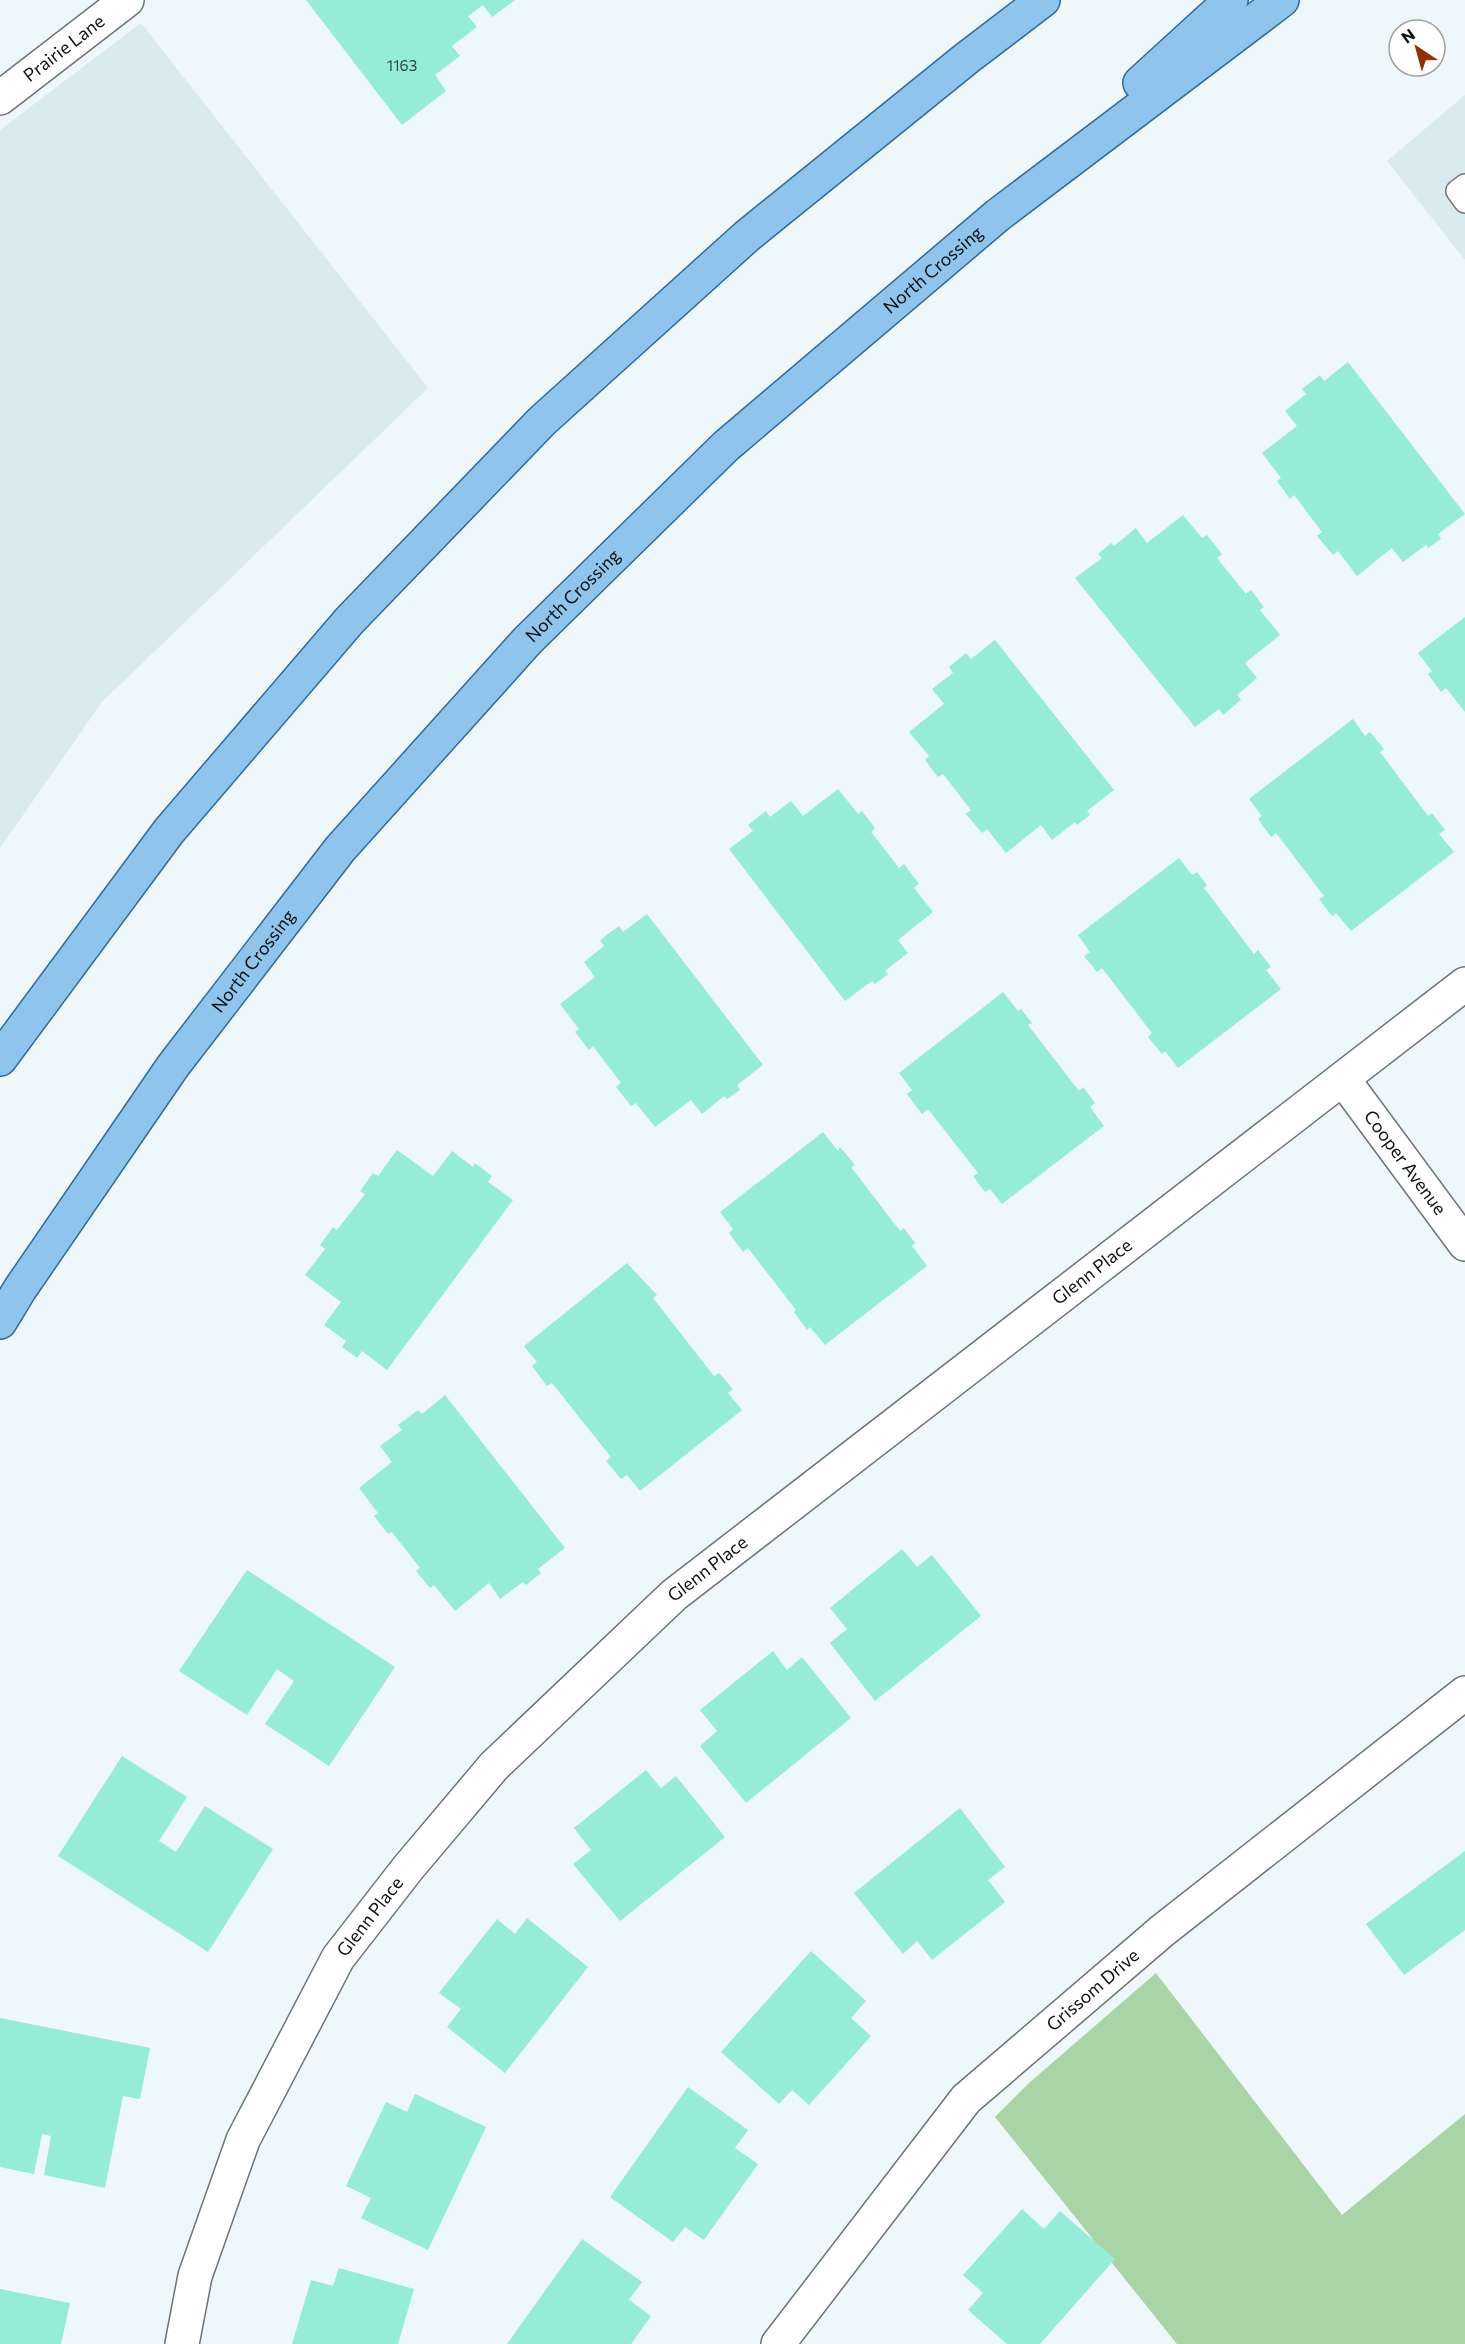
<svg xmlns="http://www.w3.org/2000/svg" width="1465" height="2344" viewBox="0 0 1465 2344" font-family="Commissioner,sans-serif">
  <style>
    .built { fill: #d9ebee }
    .green { fill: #a9d4a5 }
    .building { fill: #95ecd7 }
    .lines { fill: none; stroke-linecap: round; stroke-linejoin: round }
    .service-casing { stroke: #6c7476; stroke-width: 24 }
    .minor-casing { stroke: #6c7476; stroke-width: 36 }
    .primary-casing { stroke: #316b99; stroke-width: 36 }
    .service { stroke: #fff; stroke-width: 21 }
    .minor { stroke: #fff; stroke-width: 33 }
    .primary { stroke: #8fc4ed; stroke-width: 33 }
    .labels { text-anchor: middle; stroke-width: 4.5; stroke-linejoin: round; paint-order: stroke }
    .number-label { font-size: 15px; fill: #304843 }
    .street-label { font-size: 18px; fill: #0e1112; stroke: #fff }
  </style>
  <rect width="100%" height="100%" fill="#eef7f9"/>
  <path class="built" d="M 141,23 L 428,388 L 102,702 L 0,848 L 0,130 Z
    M 1465,95 L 1465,260 L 1387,161 Z"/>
  <path class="green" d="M 1156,1973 L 1342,2215 L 1465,2114 L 1465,2344 L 1177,2344 L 995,2117 L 1029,2083 Z"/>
  <path class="building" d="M 306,0 L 515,0 L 492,17 L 483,5 L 468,16 L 477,27 L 452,46 L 460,56 L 435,75 L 446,91 L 402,125 Z
    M 1348,362 L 1465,514 L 1438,534 L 1441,539 L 1428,548 L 1426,545 L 1403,562 L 1392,548 L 1357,576 L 1338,551 L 1333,555 L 1317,536 L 1322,532 L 1294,495 L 1290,499 L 1277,481 L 1281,478 L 1262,453 L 1297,426 L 1285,411 L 1306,394 L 1302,389 L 1320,375 L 1324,381 Z
    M 1183,515 L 1202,538 L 1207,535 L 1222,554 L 1217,558 L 1246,594 L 1251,590 L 1264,607 L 1260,610 L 1280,635 L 1245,663 L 1257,678 L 1237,695 L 1241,700 L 1223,715 L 1219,709 L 1195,727 L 1075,578 L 1102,558 L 1098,554 L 1111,543 L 1114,546 L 1136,528 L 1147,543 Z
    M 1465,617 L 1465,712 L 1446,688 L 1441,692 L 1428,674 L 1432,671 L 1418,653 Z
    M 995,640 L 1114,790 L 1087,811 L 1090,815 L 1077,825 L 1075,822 L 1052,840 L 1041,825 L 1006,853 L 987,829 L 982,833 L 966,814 L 971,810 L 943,774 L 938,777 L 925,760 L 929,756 L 909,732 L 944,704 L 932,689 L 953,673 L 949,667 L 966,653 L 971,659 Z
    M 1353,719 L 1365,736 L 1370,732 L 1384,749 L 1380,752 L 1428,816 L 1432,813 L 1445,830 L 1439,834 L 1454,852 L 1351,931 L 1336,913 L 1332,916 L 1319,899 L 1324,896 L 1276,833 L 1271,837 L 1258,819 L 1262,816 L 1249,799 Z
    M 838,789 L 858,814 L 862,811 L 875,828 L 871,832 L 899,868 L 904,864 L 919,884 L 914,888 L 933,912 L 898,940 L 908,953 L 885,971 L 888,974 L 875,984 L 872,981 L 845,1001 L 729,849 L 753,831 L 748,825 L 766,811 L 770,817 L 791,801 L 803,816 Z
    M 1179,858 L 1192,875 L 1197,872 L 1207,885 L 1204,888 L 1254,954 L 1258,950 L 1271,967 L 1266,970 L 1281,989 L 1178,1068 L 1165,1051 L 1162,1054 L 1148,1037 L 1152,1033 L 1102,968 L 1097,972 L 1084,956 L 1090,952 L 1078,935 Z
    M 647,914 L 763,1065 L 737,1085 L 740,1090 L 727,1099 L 724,1096 L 702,1114 L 691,1100 L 655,1127 L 636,1103 L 631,1106 L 616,1087 L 621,1083 L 593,1046 L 589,1050 L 575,1032 L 579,1029 L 560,1004 L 595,977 L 584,962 L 604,946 L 600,940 L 619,926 L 623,932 Z
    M 1003,992 L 1018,1011 L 1021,1009 L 1032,1023 L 1028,1025 L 1079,1091 L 1083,1087 L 1095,1103 L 1090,1107 L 1104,1126 L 1002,1204 L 990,1189 L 985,1192 L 973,1176 L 978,1173 L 928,1109 L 922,1114 L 907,1094 L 912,1090 L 899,1073 Z
    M 823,1132 L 838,1151 L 840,1147 L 855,1165 L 851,1167 L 900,1231 L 904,1228 L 915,1243 L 912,1246 L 927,1266 L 825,1345 L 810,1327 L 807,1330 L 794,1312 L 796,1310 L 748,1248 L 743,1252 L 729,1233 L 733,1229 L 720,1212 Z
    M 397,1150 L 433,1176 L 452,1151 L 473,1167 L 475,1163 L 492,1176 L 488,1182 L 513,1200 L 387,1370 L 362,1351 L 357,1358 L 342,1347 L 346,1341 L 324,1325 L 341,1302 L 305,1275 L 325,1249 L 320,1245 L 333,1227 L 337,1230 L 365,1194 L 360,1191 L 373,1173 L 378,1176 Z
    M 627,1263 L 657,1295 L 653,1298 L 714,1376 L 719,1373 L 733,1389 L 728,1393 L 742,1410 L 640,1491 L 627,1475 L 621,1479 L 606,1461 L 611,1457 L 552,1383 L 547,1386 L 532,1366 L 537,1362 L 524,1346 Z
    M 445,1395 L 565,1548 L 538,1569 L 541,1573 L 526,1585 L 523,1582 L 500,1599 L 489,1583 L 455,1611 L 434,1585 L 430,1588 L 416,1571 L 420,1568 L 392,1532 L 388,1534 L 374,1516 L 378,1513 L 359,1488 L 392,1462 L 380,1446 L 402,1430 L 398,1425 L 418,1410 L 422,1414 Z
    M 902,1549 L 917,1567 L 932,1555 L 981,1616 L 875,1701 L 830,1643 L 847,1629 L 830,1608 Z
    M 247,1570 L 395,1667 L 329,1766 L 265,1724 L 294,1681 L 277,1669 L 247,1715 L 179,1671 Z
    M 773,1651 L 787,1670 L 802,1657 L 851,1718 L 746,1803 L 700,1746 L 717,1731 L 700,1710 Z
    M 122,1756 L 187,1797 L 159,1841 L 176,1852 L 205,1806 L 273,1849 L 208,1952 L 58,1856 Z
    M 646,1770 L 661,1788 L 676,1776 L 725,1837 L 620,1921 L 573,1864 L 591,1850 L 574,1828 Z
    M 960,1808 L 1005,1867 L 988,1880 L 1005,1902 L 932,1960 L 917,1941 L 903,1954 L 854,1893 Z
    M 1465,1851 L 1465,1930 L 1404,1975 L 1366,1924 Z
    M 527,1918 L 588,1967 L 505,2073 L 447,2027 L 461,2009 L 439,1993 L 497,1919 L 515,1934 Z
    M 811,1951 L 866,2001 L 851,2018 L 871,2036 L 809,2105 L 792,2090 L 779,2104 L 721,2052 Z
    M 0,2018 L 150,2048 L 140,2099 L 123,2096 L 105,2188 L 44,2175 L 51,2136 L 42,2134 L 34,2174 L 0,2167 Z
    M 688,2087 L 748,2130 L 735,2148 L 758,2164 L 704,2240 L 685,2227 L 673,2242 L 610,2197 Z
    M 415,2094 L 486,2127 L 428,2250 L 361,2218 L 371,2198 L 346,2186 L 386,2102 L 407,2112 Z
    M 1022,2209 L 1044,2229 L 1060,2211 L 1115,2259 L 1040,2344 L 1007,2344 L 968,2310 L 983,2293 L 963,2275 Z
    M 582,2239 L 642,2282 L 629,2300 L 651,2316 L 631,2344 L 507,2344 Z
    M 339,2268 L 414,2289 L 398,2344 L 292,2344 L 311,2280 L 333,2286 Z
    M 0,2289 L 70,2303 L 61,2344 L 0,2344 Z"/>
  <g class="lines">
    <defs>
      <path id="service" d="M 1465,185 L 1457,191 L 1465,202"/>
      <g id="minor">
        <path id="s1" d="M 0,98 L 127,0"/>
        <path id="s2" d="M 1343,1079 L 1465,1244"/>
        <path id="s3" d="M 182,2344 L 195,2276 L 243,2140 L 338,1958 L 408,1868 L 494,1766 L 674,1595 L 1465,984"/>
        <path id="s4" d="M 778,2344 L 966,2099 L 1162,1931 L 1465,1693"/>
      </g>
      <g id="primary">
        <path d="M 1140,83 L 1231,0"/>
        <path d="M 0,1059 L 169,831 L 349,621 L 542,421 L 747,236 L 967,58 L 1043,0"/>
        <path id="s5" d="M 0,1322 L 20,1289 L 173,1066 L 340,849 L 528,640 L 726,446 L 998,215 L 1282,0"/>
      </g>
    </defs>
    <use href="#service" class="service-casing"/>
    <use href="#minor" class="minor-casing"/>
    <use href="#primary" class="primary-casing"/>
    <use href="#service" class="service"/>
    <use href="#minor" class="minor"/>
    <use href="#primary" class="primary"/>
  </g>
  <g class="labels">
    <g class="number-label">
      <text x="402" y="71">1163</text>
    </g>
    <g class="street-label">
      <text dy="6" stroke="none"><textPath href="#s1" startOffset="81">Prairie Lane</textPath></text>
      <text dy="6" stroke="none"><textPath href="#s5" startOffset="1413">North Crossing</textPath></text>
      <text dy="6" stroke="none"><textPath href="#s5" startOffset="927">North Crossing</textPath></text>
      <text dy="6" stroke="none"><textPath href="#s5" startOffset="441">North Crossing</textPath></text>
      <text dy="6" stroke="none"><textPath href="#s2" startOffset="104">Cooper Avenue</textPath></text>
      <text dy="6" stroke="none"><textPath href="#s3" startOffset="1443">Glenn Place</textPath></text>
      <text dy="6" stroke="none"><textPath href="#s3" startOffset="957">Glenn Place</textPath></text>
      <text dy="6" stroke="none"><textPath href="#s3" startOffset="471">Glenn Place</textPath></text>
      <text dy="6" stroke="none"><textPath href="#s4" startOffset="476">Grissom Drive</textPath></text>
    </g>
  </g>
  <g transform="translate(1417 48) rotate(324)"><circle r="28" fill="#ffffff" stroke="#9fa0a0" stroke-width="1.5"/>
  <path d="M0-4.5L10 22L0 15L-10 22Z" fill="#942f00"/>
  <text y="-9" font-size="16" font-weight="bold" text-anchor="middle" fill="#0e1112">N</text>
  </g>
</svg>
